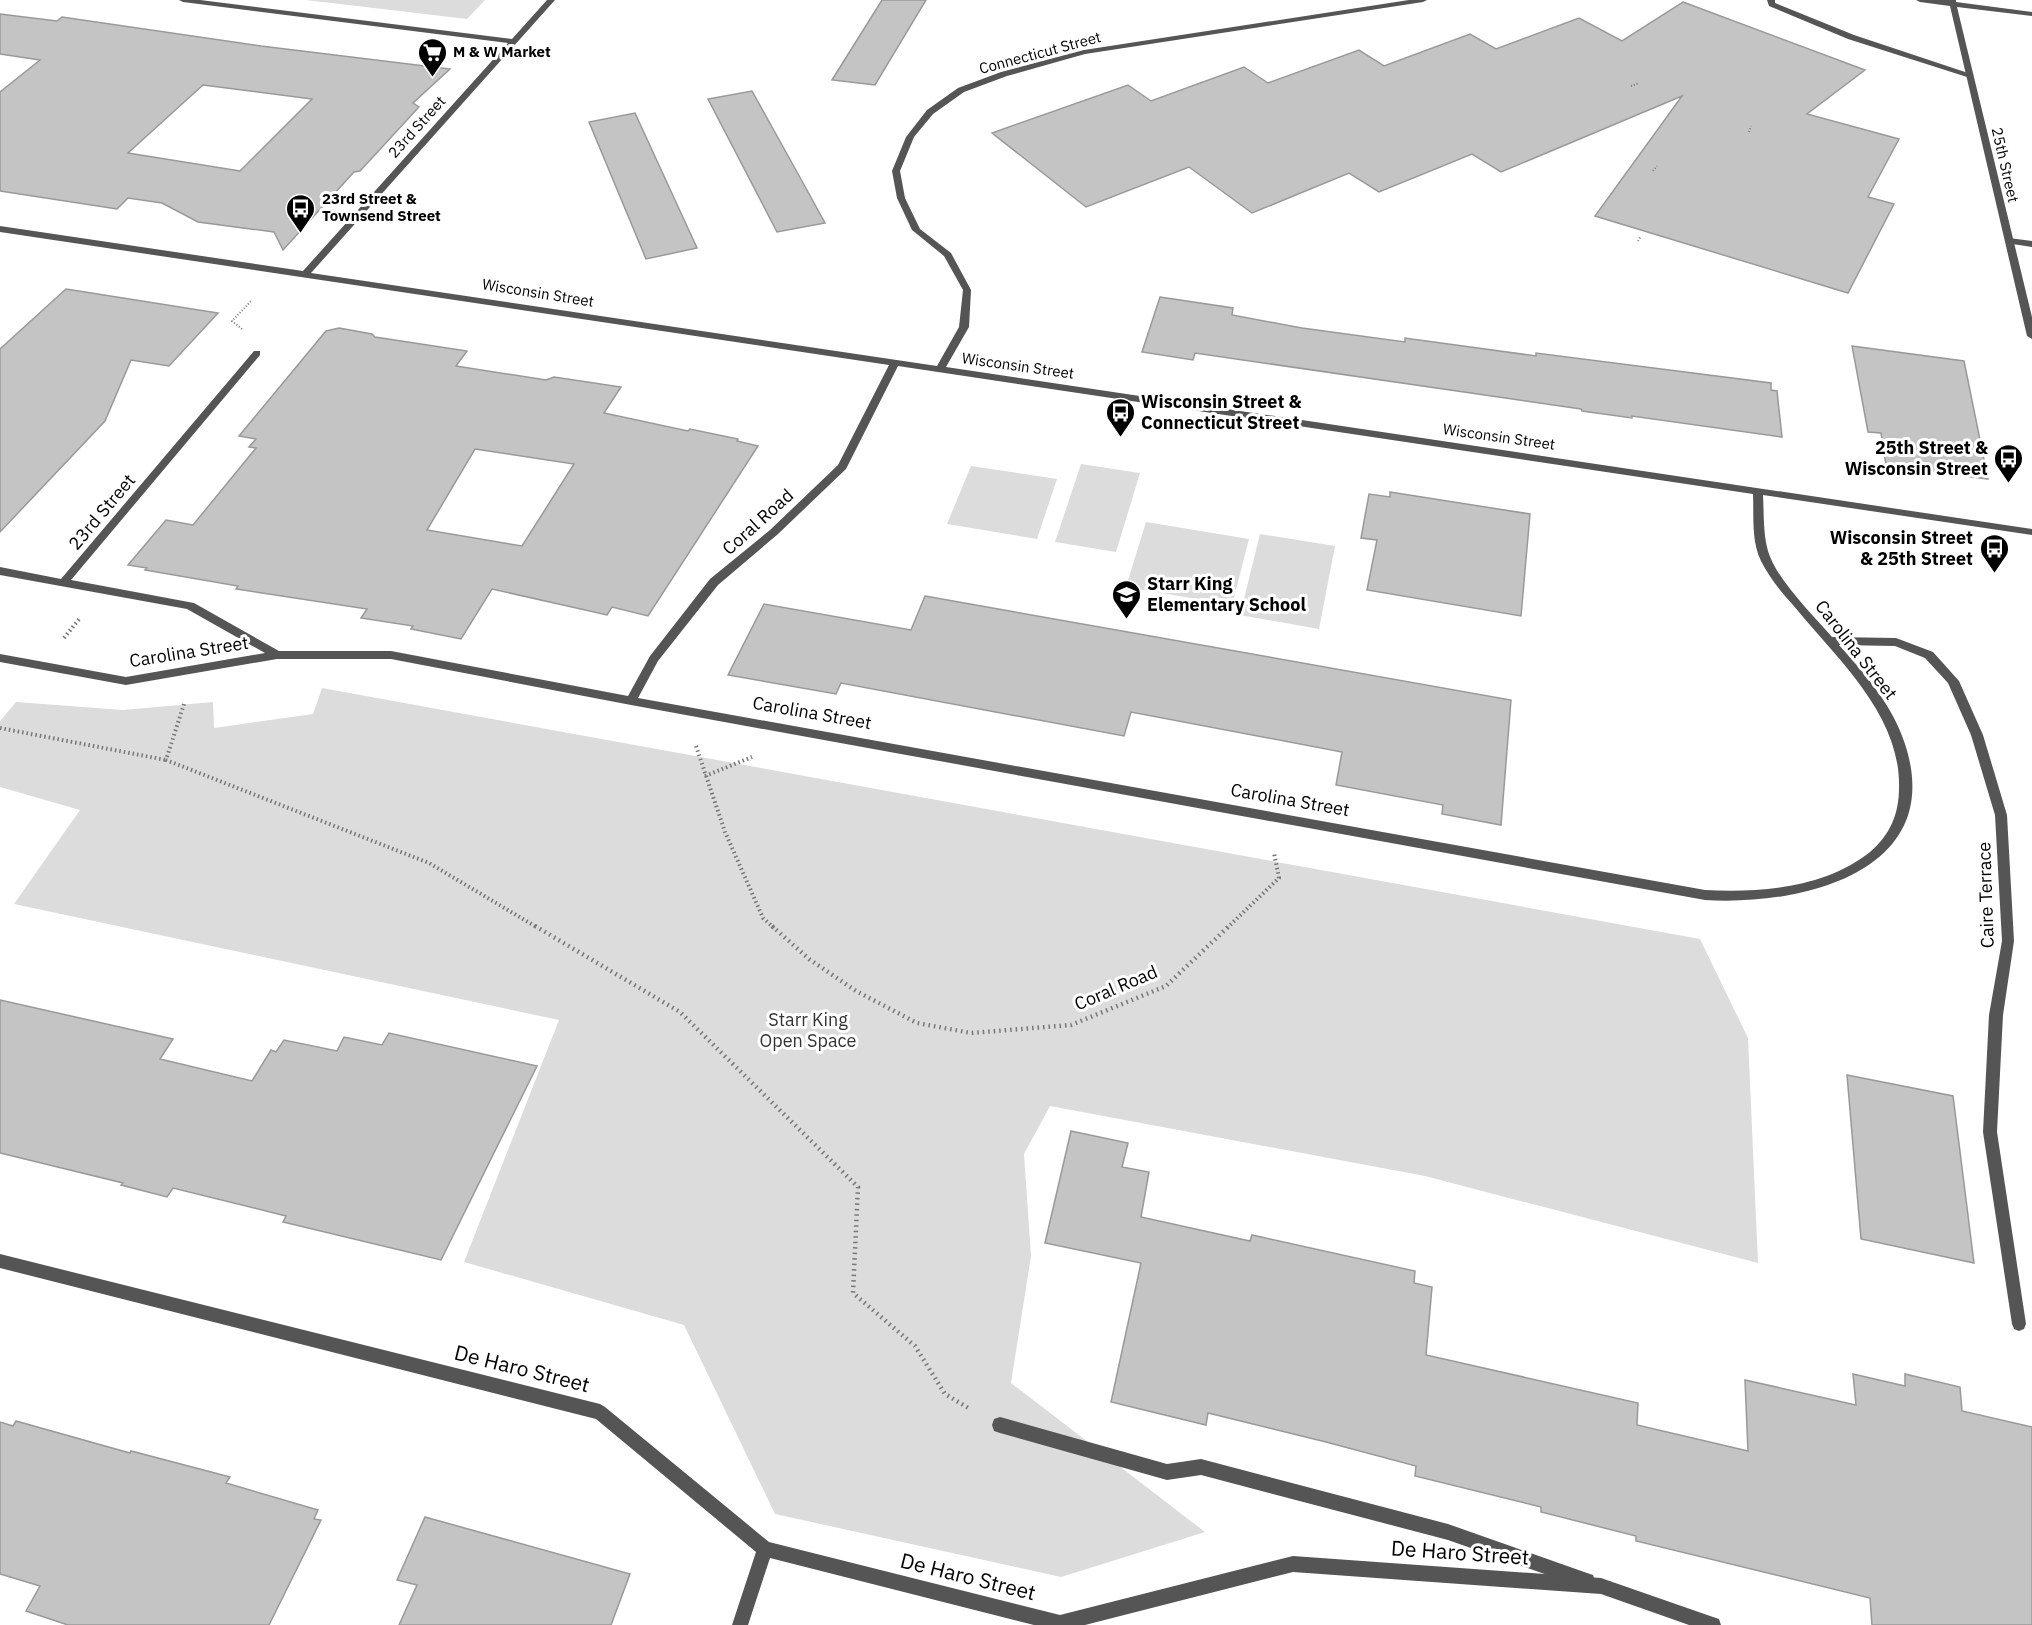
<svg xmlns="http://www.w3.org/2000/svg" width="2032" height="1625" viewBox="0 0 2032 1625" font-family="'IBM Plex Sans',sans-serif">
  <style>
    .green { fill: #dcdcdc }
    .building { fill: #c4c4c4; stroke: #999; stroke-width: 1.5; fill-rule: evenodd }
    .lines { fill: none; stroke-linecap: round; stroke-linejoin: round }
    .path-far2 { stroke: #777; stroke-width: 2; stroke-dasharray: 1 2; stroke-linecap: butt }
    .path-far1 { stroke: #777; stroke-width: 4; stroke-dasharray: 1.5 3; stroke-linecap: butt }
    .path { stroke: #777; stroke-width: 4.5; stroke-dasharray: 1.5 4; stroke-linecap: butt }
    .lane { fill: #555; fill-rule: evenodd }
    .street { fill: #555; fill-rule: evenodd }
    .labels { text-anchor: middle; stroke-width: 6; stroke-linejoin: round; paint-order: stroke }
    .far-poi-label { font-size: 15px; font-weight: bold; fill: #000; stroke: #fff; text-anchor: start }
    .far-street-label { font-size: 15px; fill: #000; stroke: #fff }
    .poi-label { font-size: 18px; font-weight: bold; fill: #000; stroke: #fff; text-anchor: start }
    .street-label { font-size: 18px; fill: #000; stroke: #fff }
    .park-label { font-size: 18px; fill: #333; stroke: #fff }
    .near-street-label { font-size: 21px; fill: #000; stroke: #fff }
  </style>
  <rect width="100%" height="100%" fill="#fff"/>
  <path class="green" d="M 306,0 L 485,0 L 467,19 Z
    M 1081,464 L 1140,473 L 1116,552 L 1055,542 Z
    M 971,466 L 1057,479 L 1037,539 L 947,524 Z
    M 1146,522 L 1249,539 L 1232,605 L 1126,587 Z
    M 1260,534 L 1335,546 L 1319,629 L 1240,615 Z
    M 322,688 L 1700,939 L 1748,1038 L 1758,1263 L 1425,1176 L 1050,1106 L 1024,1154 L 1031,1256 L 1011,1383 L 1205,1532 L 1061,1577 L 775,1514 L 684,1325 L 464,1262 L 559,1020 L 14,904 L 80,810 L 0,787 L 0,721 L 16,702 L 123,710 L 213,702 L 214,728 L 313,714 Z"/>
  <path class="building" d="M 882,0 L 926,0 L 875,85 L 832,80 Z
    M 1683,2 L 1865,70 L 1807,114 L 1899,139 L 1868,197 L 1894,204 L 1848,293 L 1595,216 L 1682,96 L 1501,172 L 1472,154 L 1379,192 L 1349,173 L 1252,213 L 1189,167 L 1086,207 L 992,133 L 1128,85 L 1151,101 L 1244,67 L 1268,83 L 1359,50 L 1384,66 L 1470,34 L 1496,49 L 1579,18 L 1622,41 Z
    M 0,14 L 57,21 L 62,17 L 261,46 L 450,69 L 413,103 L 419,107 L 360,171 L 354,172 L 283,250 L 274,232 L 198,222 L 162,203 L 128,198 L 117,209 L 0,191 L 0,92 L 40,60 L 0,54 ZM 203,85 L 312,99 L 240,171 L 128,153 Z
    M 752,91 L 802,181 L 825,223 L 777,232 L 708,99 Z
    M 635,113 L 697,248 L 646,259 L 589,122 Z
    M 66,289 L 218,313 L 169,366 L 131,360 L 105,421 L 0,532 L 0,349 Z
    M 1160,297 L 1233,308 L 1232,315 L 1302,328 L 1405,342 L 1405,338 L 1536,356 L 1536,353 L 1771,383 L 1771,390 L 1777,391 L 1782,437 L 1632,416 L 1632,418 L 1582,411 L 1581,409 L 1195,353 L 1193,360 L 1142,352 Z
    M 339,328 L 372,334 L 375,337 L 467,351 L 456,366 L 546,380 L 554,377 L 621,387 L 604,413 L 688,431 L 690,429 L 738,439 L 737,441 L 758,446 L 648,616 L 612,607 L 607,615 L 492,589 L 461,639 L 411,629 L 413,626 L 361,618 L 367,609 L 236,589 L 238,586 L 145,570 L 147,568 L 128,565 L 166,520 L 193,525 L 256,448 L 249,447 L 256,439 L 239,436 L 326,331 ZM 475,449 L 574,464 L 522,546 L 427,530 Z
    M 1852,346 L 1964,361 L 1988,479 L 1886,465 L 1881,433 L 1868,432 Z
    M 1390,492 L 1530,514 L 1521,616 L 1367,590 L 1377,540 L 1361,538 L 1369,494 L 1390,497 Z
    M 925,596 L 1511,700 L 1501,825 L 1442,814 L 1443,805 L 1336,785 L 1342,752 L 1131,712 L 1124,736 L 841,683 L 836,694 L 728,675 L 764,604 L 911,630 Z
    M 0,1000 L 173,1039 L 160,1059 L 252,1081 L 271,1050 L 276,1052 L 284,1040 L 337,1051 L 344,1037 L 382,1045 L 389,1033 L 537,1066 L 441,1260 L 283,1222 L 286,1216 L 173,1188 L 167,1197 L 121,1185 L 123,1183 L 0,1153 Z
    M 1847,1075 L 1953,1096 L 1974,1263 L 1861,1239 Z
    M 1071,1131 L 1128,1143 L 1122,1167 L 1149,1172 L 1141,1217 L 1250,1241 L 1252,1235 L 1415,1271 L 1414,1283 L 1432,1287 L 1426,1355 L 1638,1403 L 1637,1425 L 1748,1451 L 1745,1380 L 1856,1405 L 1853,1374 L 1905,1386 L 1905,1374 L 1960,1387 L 1962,1411 L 2032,1427 L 2032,1625 L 1872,1625 L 1870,1598 L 1636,1541 L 1636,1536 L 1541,1512 L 1541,1507 L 1415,1476 L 1416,1466 L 1326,1442 L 1208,1413 L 1206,1425 L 1111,1402 L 1141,1263 L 1045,1243 Z
    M 16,1421 L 130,1453 L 131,1451 L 230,1477 L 226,1483 L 318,1510 L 314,1519 L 321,1520 L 269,1625 L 68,1625 L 26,1611 L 40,1586 L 0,1574 L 0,1422 L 13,1426 Z
    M 425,1517 L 630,1574 L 611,1625 L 399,1625 L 417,1585 L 397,1580 Z"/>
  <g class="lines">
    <path class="path-far2" d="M 1631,86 L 1639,83
      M 1749,132 L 1751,126
      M 1653,171 L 1657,166
      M 1638,241 L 1641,236
      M 242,329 L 232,321 L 252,300"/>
    <path class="path-far1" d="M 64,638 L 80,618
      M 184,704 L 166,760 L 429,863 L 538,928
      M 0,728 L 166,760
      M 696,746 L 725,832 L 763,918 L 774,928
      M 705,776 L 752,757
      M 1227,928 L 1279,878 L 1274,853"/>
    <path class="path" d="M 535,926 L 680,1012 L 858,1187 L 853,1293 L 915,1346 L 945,1394 L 970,1409
      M 772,926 L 809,959 L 856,991 L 917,1023 L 971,1033 L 1071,1025 L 1166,986 L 1229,926"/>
    <path class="lane" d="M 1767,0 L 1775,0 L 1775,3 L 1854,35 L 1974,75 L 1967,77 L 1848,39 L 1769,6 Z
      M 2009,238 L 2032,241 L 2032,247 L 2006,243 L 2005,241 Z
      M 1000,1417 L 1167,1464 L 1201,1459 L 1448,1524 L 1587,1573 L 1593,1575 L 1595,1581 L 1593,1587 L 1587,1589 L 1448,1540 L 1201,1475 L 1167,1480 L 1000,1433 L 994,1431 L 992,1425 L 994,1419 Z"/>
    <path class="street" d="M 179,0 L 200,0 L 512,39 L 547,0 L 555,0 L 311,273 L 937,366 L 959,327 L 963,290 L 944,256 L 912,230 L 897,198 L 892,171 L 906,137 L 927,110 L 958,88 L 1001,72 L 1084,50 L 1409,0 L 1427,0 L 1423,2 L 1085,54 L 1007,76 L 964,92 L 933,114 L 914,137 L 900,171 L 905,198 L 920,229 L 951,253 L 971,290 L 969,327 L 946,367 L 2032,529 L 2032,535 L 1763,495 C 1764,514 1763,533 1768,551 C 1776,579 1813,615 1832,637 L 1896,638 L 1933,652 L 1959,681 L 1983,735 L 2007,815 L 2014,941 L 2003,1015 L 1997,1132 L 2026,1324 L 2024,1329 L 2019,1331 L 2014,1329 L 2012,1324 L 1983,1132 L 1989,1015 L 2002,941 L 1995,815 L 1971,735 L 1948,683 L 1925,658 L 1895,646 L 1839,645 C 1865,674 1893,706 1905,744 C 1947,872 1801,906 1705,900 L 631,705 L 391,659 L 277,659 L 126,685 L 0,662 L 0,654 L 126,677 L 265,653 L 187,609 L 0,575 L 0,567 L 61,579 L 254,351 L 260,351 L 260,355 L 71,580 L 194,603 L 279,651 L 391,651 L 628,696 L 650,656 L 710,579 L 770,530 L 838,465 L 889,365 L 0,232 L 0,226 L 303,271 L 508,43 L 183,2 ZM 898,366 L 1753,494 C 1754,516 1751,540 1761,561 C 1769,577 1781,592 1793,605 C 1836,658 1901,714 1899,788 C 1899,814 1890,835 1870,852 C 1825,888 1760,893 1705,890 L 638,698 L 658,661 L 718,585 L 778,534 L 846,469 Z
      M 1916,0 L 1956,0 L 1956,2 L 2032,12 L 2032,16 L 1957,7 L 2032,317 L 2032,339 L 2027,336 L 1950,6 L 1920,2 Z
      M 0,1254 L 600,1404 L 605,1407 L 769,1542 L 1060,1615 L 1293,1556 L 1601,1578 L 1713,1617 L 1719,1619 L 1721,1625 L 1689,1625 L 1601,1594 L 1293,1572 L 1085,1625 L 1034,1625 L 770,1558 L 748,1625 L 732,1625 L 756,1552 L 596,1419 L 0,1268 Z"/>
  </g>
  <defs>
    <symbol id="supermarket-pin" viewBox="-11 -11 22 30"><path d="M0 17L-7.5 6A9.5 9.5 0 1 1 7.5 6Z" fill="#000" stroke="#fff"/><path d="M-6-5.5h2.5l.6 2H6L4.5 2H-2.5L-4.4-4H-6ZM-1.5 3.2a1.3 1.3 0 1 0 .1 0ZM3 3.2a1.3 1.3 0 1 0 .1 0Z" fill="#fff"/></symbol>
    <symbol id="bus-pin" viewBox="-11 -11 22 30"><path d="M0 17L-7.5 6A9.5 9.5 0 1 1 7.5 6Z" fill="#000" stroke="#fff"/><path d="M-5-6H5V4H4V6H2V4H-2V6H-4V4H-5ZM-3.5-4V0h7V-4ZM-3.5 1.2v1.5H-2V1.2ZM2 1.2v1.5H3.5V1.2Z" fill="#fff"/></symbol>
    <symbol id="school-pin" viewBox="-11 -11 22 30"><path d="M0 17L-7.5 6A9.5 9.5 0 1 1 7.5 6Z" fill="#000" stroke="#fff"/><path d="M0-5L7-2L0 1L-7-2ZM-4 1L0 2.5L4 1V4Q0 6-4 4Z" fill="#fff"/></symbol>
  </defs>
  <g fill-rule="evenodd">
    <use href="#supermarket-pin" x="416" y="36" width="33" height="45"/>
    <use href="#bus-pin" x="284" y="192" width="33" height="45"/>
    <use href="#bus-pin" x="1104" y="396" width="33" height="45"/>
    <use href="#bus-pin" x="1992" y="442" width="33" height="45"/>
    <use href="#bus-pin" x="1978" y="532" width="33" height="45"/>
    <use href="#school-pin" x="1110" y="578" width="33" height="45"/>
  </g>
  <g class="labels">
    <g class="far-poi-label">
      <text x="453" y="57">M &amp; W Market</text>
      <text x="322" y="204">23rd Street &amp;<tspan x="322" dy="17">Townsend Street</tspan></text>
    </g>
    <g class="far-street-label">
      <text transform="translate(1040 53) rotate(-15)" y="5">Connecticut Street</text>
      <text transform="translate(417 127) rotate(-48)" y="5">23rd Street</text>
      <text transform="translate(2005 165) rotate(77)" y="5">25th Street</text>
      <text transform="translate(538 293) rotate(9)" y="5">Wisconsin Street</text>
      <text transform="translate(1018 366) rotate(8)" y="5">Wisconsin Street</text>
      <text transform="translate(1499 437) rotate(8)" y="5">Wisconsin Street</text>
    </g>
    <g class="poi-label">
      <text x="1141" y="408">Wisconsin Street &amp;<tspan x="1141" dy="21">Connecticut Street</tspan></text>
      <text x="1988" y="454" text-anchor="end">25th Street &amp;<tspan x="1988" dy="21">Wisconsin Street</tspan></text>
      <text x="1973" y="544" text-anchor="end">Wisconsin Street<tspan x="1973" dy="21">&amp; 25th Street</tspan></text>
      <text x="1147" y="590">Starr King<tspan x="1147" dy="21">Elementary School</tspan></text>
    </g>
    <g class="street-label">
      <text transform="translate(102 512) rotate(-50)" y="6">23rd Street</text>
      <text transform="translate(758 522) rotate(-42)" y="6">Coral Road</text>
      <text transform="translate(1856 650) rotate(52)" y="6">Carolina Street</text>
      <text transform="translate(189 652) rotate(-9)" y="6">Carolina Street</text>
      <text transform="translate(812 713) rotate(10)" y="6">Carolina Street</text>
      <text transform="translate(1290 800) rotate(10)" y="6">Carolina Street</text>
      <text transform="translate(1986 895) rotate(-92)" y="6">Caire Terrace</text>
      <text transform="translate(1116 988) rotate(-23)" y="6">Coral Road</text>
    </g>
    <g class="park-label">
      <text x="808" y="1026">Starr King<tspan x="808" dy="21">Open Space</tspan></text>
    </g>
    <g class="near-street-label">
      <text transform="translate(522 1369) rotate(14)" y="7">De Haro Street</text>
      <text transform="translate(1460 1553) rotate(4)" y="7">De Haro Street</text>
      <text transform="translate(968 1577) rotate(14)" y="7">De Haro Street</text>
    </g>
  </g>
</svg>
